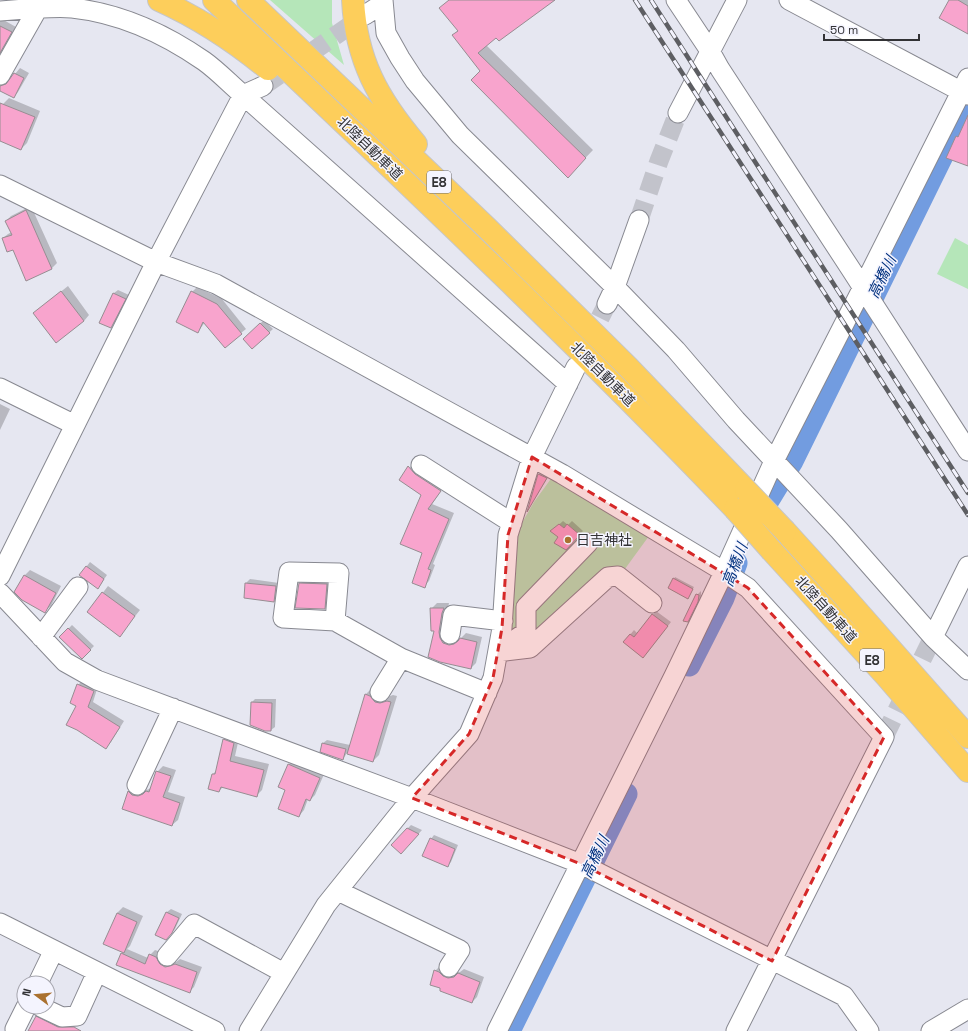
<svg xmlns="http://www.w3.org/2000/svg" width="968" height="1031" viewBox="0 0 968 1031" font-family="'Space Grotesk','Noto Sans JP',sans-serif">
  <style>
    .green { fill: #b5e6b9 }
    .shadow { fill: #0003 }
    .lines { fill: none; stroke-linecap: round; stroke-linejoin: round }
    .river { stroke: #729ce0; stroke-width: 23 }
    .building { fill: #f8a4cd; stroke: #978d92 }
    .minor-tunnel { stroke: #c2c3cb; stroke-width: 19; stroke-dasharray: 19 10; stroke-linecap: butt }
    .minor-casing { stroke: #888991; stroke-width: 21 }
    .highway-casing { stroke: #c6c6c6; stroke-width: 24 }
    .minor { stroke: #fff; stroke-width: 19 }
    .highway { stroke: #fdce5b; stroke-width: 22 }
    .rail-casing { stroke: #5d5e62; stroke-width: 4.5 }
    .rail { stroke: #f4f4fe; stroke-width: 3; stroke-dasharray: 9; stroke-linecap: butt }
    .highway-bridge-casing { stroke: #c6c6c6; stroke-width: 24; stroke-linecap: butt }
    .highway-bridge { stroke: #fdce5b; stroke-width: 22 }
    .marked { fill: #d62828; fill-opacity: 0.2; stroke: #d62828; stroke-width: 3; stroke-dasharray: 8 5; stroke-linejoin: round }
    .poi-dot { fill: #aa7130; stroke: #f4f4fe; stroke-width: 1.5 }
    .labels { text-anchor: middle; stroke-width: 3; stroke-linejoin: round; paint-order: stroke }
    .shield { fill: #f4f4fe; stroke: #6c6c71; stroke-width: 1 }
    .shield-label { font-size: 13px; font-weight: bold; fill: #323235 }
    .street-label { font-size: 14px; fill: #323235; stroke: #f4f4fe }
    .poi-label { font-size: 14px; fill: #323235; stroke: #f4f4fe; text-anchor: start }
    .water-label { font-size: 15px; font-style: italic; fill: #00307e; stroke: #f4f4fe }
  </style>
  <rect width="100%" height="100%" fill="#e6e7f1"/>
  <path class="green" d="M 270,0 L 332,0 L 332,23 L 344,65 Z
    M 955,238 L 968,245 L 968,289 L 937,274 Z
    M 553,476 L 649,536 L 622,573 L 507,656 L 515,535 L 534,502 Z"/>
  <path class="shadow" d="M 449,0 L 552,0 L 497,36 L 486,45 L 593,150 L 568,176 L 481,71 L 454,35 L 458,30 L 441,8 Z
    M 950,0 L 968,0 L 968,33 Z
    M 0,18 L 16,27 L 0,55 Z
    M 20,68 L 29,73 L 18,92 L 14,97 L 0,90 L 0,80 L 6,82 L 10,80 Z
    M 9,98 L 40,111 L 27,143 L 21,149 L 0,140 L 0,111 L 3,104 Z
    M 31,206 L 57,263 L 52,268 L 27,279 L 13,249 L 3,238 L 8,234 L 12,232 L 6,221 L 11,216 Z
    M 68,286 L 89,315 L 84,321 L 34,313 Z
    M 197,287 L 222,299 L 246,329 L 241,333 L 205,322 L 198,332 L 192,292 Z
    M 118,290 L 129,295 L 114,323 L 111,327 L 100,322 L 114,293 Z
    M 264,320 L 273,329 L 252,348 L 244,339 Z
    M 0,404 L 10,409 L 0,430 Z
    M 414,462 L 445,485 L 432,504 L 454,513 L 433,564 L 435,565 L 429,581 L 424,586 L 422,495 L 400,480 Z
    M 543,470 L 550,474 L 529,508 L 539,474 Z
    M 563,521 L 568,525 L 572,521 L 583,531 L 565,549 L 559,537 L 552,531 Z
    M 90,562 L 107,575 L 98,588 L 80,575 Z
    M 30,570 L 61,586 L 51,606 L 45,611 L 24,576 Z
    M 675,577 L 694,587 L 689,596 L 674,579 Z
    M 306,578 L 332,578 L 330,602 L 325,608 L 300,584 Z
    M 250,579 L 279,583 L 277,597 L 274,601 L 246,583 Z
    M 108,586 L 140,610 L 120,635 L 88,612 Z
    M 701,591 L 701,597 L 691,617 L 687,621 L 697,595 Z
    M 437,603 L 449,603 L 444,626 L 455,640 L 460,639 L 466,633 L 482,637 L 476,663 L 471,668 L 440,661 L 431,609 Z
    M 656,611 L 671,622 L 647,653 L 624,642 L 634,630 L 638,634 Z
    M 72,625 L 94,646 L 82,658 L 60,637 Z
    M 83,680 L 98,686 L 93,702 L 124,721 L 111,742 L 106,747 L 77,705 L 78,685 Z
    M 371,689 L 387,697 L 393,695 L 397,696 L 379,755 L 373,761 L 347,753 L 343,759 L 323,743 L 327,740 L 350,745 L 366,694 Z
    M 255,699 L 276,699 L 275,727 L 271,730 L 252,702 Z
    M 229,734 L 239,738 L 235,756 L 269,764 L 262,790 L 256,796 L 223,787 L 219,791 L 213,774 L 217,770 L 224,740 Z
    M 294,759 L 325,772 L 315,795 L 310,800 L 308,799 L 304,810 L 299,816 L 286,790 L 289,764 Z
    M 163,766 L 176,770 L 168,792 L 185,797 L 178,820 L 172,825 L 123,809 L 129,792 L 134,786 L 144,791 L 149,789 L 153,786 L 157,772 Z
    M 411,825 L 422,830 L 405,849 L 407,829 Z
    M 434,835 L 458,845 L 451,862 L 447,866 L 431,839 Z
    M 123,907 L 143,916 L 130,946 L 127,949 L 148,958 L 150,955 L 155,950 L 161,952 L 170,962 L 176,962 L 180,959 L 202,967 L 194,987 L 189,992 L 122,954 L 124,952 L 117,913 Z
    M 171,909 L 182,914 L 175,929 L 169,935 L 156,935 L 167,912 Z
    M 441,965 L 454,973 L 460,972 L 464,969 L 484,977 L 477,997 L 472,1002 L 435,971 Z
    M 42,1012 L 77,1022 L 72,1031 L 29,1031 L 36,1017 Z"/>
  <g class="lines">
    <path class="river" d="M 753,525 L 792,461 L 968,103
      M 689,665 L 723,598 L 736,563
      M 509,1031 L 626,794"/>
  </g>
  <path class="building" d="M 449,0 L 555,0 L 499,41 L 496,38 L 478,53 L 586,158 L 568,178 L 471,80 L 480,71 L 452,35 L 458,31 L 439,8 Z
    M 949,0 L 958,0 L 968,6 L 968,34 L 939,18 Z
    M 0,26 L 12,32 L 0,53 Z
    M 14,73 L 24,78 L 14,98 L 0,91 L 0,86 L 6,84 Z
    M 0,103 L 35,117 L 21,150 L 0,141 Z
    M 968,115 L 968,166 L 946,158 L 956,136 L 958,137 Z
    M 26,210 L 52,269 L 26,281 L 13,250 L 7,252 L 2,238 L 12,235 L 5,221 Z
    M 61,291 L 84,321 L 56,343 L 33,313 Z
    M 191,291 L 217,304 L 242,334 L 225,348 L 203,322 L 198,333 L 176,322 Z
    M 113,293 L 126,299 L 111,328 L 99,323 Z
    M 260,323 L 270,333 L 252,349 L 243,339 Z
    M 408,466 L 415,474 L 441,491 L 428,509 L 449,519 L 428,569 L 431,570 L 425,588 L 412,583 L 422,553 L 400,544 L 421,495 L 399,480 Z
    M 538,474 L 547,478 L 527,512 Z
    M 559,524 L 564,528 L 567,524 L 580,535 L 566,550 L 554,543 L 558,537 L 550,531 Z
    M 86,566 L 104,579 L 98,589 L 79,575 Z
    M 24,575 L 56,593 L 45,613 L 22,600 L 14,592 Z
    M 673,578 L 693,589 L 688,599 L 668,588 Z
    M 245,583 L 276,586 L 274,602 L 244,598 Z
    M 299,583 L 327,584 L 325,609 L 295,608 Z
    M 102,592 L 135,616 L 120,637 L 87,612 Z
    M 696,594 L 699,595 L 698,602 L 688,622 L 683,621 Z
    M 430,608 L 444,608 L 442,613 L 439,632 L 440,638 L 443,643 L 449,645 L 454,644 L 458,641 L 460,638 L 477,642 L 471,669 L 440,662 L 428,657 L 434,631 L 431,631 Z
    M 652,614 L 668,626 L 643,658 L 623,642 L 630,634 L 634,637 Z
    M 68,628 L 91,650 L 82,659 L 59,637 Z
    M 77,684 L 94,691 L 88,707 L 120,727 L 106,749 L 77,730 L 66,725 L 76,706 L 70,703 Z
    M 365,694 L 370,696 L 375,702 L 380,703 L 387,701 L 391,702 L 373,762 L 347,754 Z
    M 251,702 L 272,703 L 271,731 L 265,731 L 250,725 Z
    M 223,739 L 234,743 L 230,761 L 264,770 L 257,797 L 221,787 L 219,792 L 208,789 L 212,774 L 215,774 Z
    M 322,743 L 346,749 L 343,760 L 320,752 Z
    M 288,764 L 320,778 L 310,801 L 306,799 L 299,817 L 278,809 L 285,790 L 278,787 Z
    M 156,771 L 171,776 L 163,797 L 180,803 L 172,826 L 122,809 L 128,791 L 132,795 L 138,796 L 143,794 L 146,791 L 149,792 Z
    M 407,828 L 419,834 L 401,854 L 391,845 Z
    M 430,838 L 455,849 L 448,867 L 422,856 Z
    M 166,912 L 179,918 L 172,933 L 166,940 L 155,935 Z
    M 117,913 L 137,922 L 124,953 L 103,944 Z
    M 121,953 L 145,964 L 149,954 L 156,957 L 160,964 L 165,967 L 170,966 L 175,964 L 197,972 L 190,993 L 116,965 Z
    M 434,970 L 439,972 L 443,976 L 448,978 L 454,977 L 458,973 L 480,982 L 472,1003 L 440,991 L 440,988 L 430,985 Z
    M 36,1016 L 58,1027 L 74,1027 L 81,1031 L 28,1031 Z"/>
  <g class="lines">
    <path class="minor-tunnel" d="M 263,86 L 365,15
      M 639,220 L 659,161 L 678,113
      M 587,344 L 607,304
      M 884,737 L 933,637"/>
    <defs>
      <path id="minor" d="M 383,0 L 386,33 L 400,58 L 415,81 L 460,135 L 615,287 L 676,350 L 736,420 L 839,530 L 933,637 L 968,670
        M 676,0 L 710,51 L 720,69 L 852,271 L 968,451
        M 789,0 L 968,95
        M 0,11 L 38,8
        M 365,15 L 382,4
        M 0,75 L 38,8 C 49,8 61,7 72,8 C 119,13 165,34 204,61 C 218,71 230,84 243,95 L 568,384
        M 678,113 L 737,0
        M 0,185 L 156,262 L 216,284 L 562,474 L 718,568 L 748,588 L 884,737 L 736,1031
        M 607,304 L 615,287 L 639,220
        M 0,388 L 75,425
        M 421,465 L 512,523
        M 0,576 L 156,262 L 243,95 L 263,86
        M 0,593 L 65,662 L 97,680 L 412,798 L 581,864 L 844,996 L 869,1031
        M 335,621 L 339,573 L 289,572 L 283,618 L 335,621 L 401,658
        M 450,634 L 453,615 L 503,621
        M 41,637 L 78,587
        M 933,637 L 968,566
        M 500,650 L 526,632 L 526,607 L 588,543
        M 498,652 L 530,648 L 608,577 L 618,576 L 652,603
        M 380,692 L 401,658 L 487,693
        M 137,785 L 173,708
        M 338,891 L 460,950 L 449,967
        M 0,923 L 215,1031
        M 167,956 L 194,924 L 284,973
        M 38,983 L 54,950
        M 41,1007 L 62,1017 L 77,1016 L 97,972
        M 15,1029 L 26,1007
        M 249,1031 L 326,905 L 412,798 L 469,734 L 493,678 L 502,628 L 508,535 L 532,457 L 576,367
        M 497,1031 L 674,676 L 724,572 L 774,461 L 863,287 L 968,78
        M 931,1031 L 968,1009"/>
      <path id="highway" d="M 159,0 C 199,18 234,41 268,69
        M 214,0 C 390,167 567,333 735,509
        M 248,0 L 486,227 L 628,367 L 746,490
        M 353,0 C 356,60 378,99 416,144
        M 785,531 L 844,596 L 968,737
        M 772,551 L 886,676 L 968,771"/>
    </defs>
    <use href="#minor" class="minor-casing"/>
    <use href="#highway" class="highway-casing"/>
    <use href="#minor" class="minor"/>
    <use href="#highway" class="highway"/>
    <defs>
      <path id="rail" d="M 635,0 L 968,515
        M 651,0 L 968,493"/>
    </defs>
    <use href="#rail" class="rail-casing"/>
    <use href="#rail" class="rail"/>
    <defs>
      <path id="highway-bridge" d="M 746,490 L 785,531
        M 735,509 L 772,551"/>
    </defs>
    <use href="#highway-bridge" class="highway-bridge-casing"/>
    <use href="#highway-bridge" class="highway-bridge"/>
  </g>
  <path class="marked" d="M 532,457 L 748,588 L 884,737 L 772,961 L 581,864 L 412,798 L 469,734 L 493,678 L 502,628 L 508,535 Z"/>
  <circle class="poi-dot" cx="568" cy="540" r="4"/>
  <g class="labels">
    <g class="shield">
      <rect x="427" y="171" width="24" height="22" rx="3"/>
      <rect x="860" y="649" width="24" height="22" rx="3"/>
    </g>
    <g class="shield-label">
      <text x="439" y="187">E8</text>
      <text x="872" y="665">E8</text>
    </g>
    <g class="street-label">
      <text transform="translate(370 148) rotate(44)" y="5">北陸自動車道</text>
      <text transform="translate(603 374) rotate(45)" y="5">北陸自動車道</text>
      <text transform="translate(826 609) rotate(48)" y="5">北陸自動車道</text>
    </g>
    <g class="poi-label">
      <text x="576" y="545">日吉神社</text>
    </g>
    <g class="water-label">
      <text transform="translate(882 277) rotate(-64)" y="5">高橋川</text>
      <text transform="translate(735 565) rotate(-69)" y="5">高橋川</text>
      <text transform="translate(595 857) rotate(-64)" y="5">高橋川</text>
    </g>
  </g>
  <g transform="translate(36 995) rotate(286)"><circle r="19" fill="#f4f4fe" stroke="#a6a6ae"/>
  <path d="M0-3L7 15L0 10L-7 15Z" fill="#aa7130"/>
  <text y="-6" font-size="11" font-weight="bold" text-anchor="middle" fill="#323235">N</text>
  </g>
  <path d="M824 34v6h95v-6" fill="none" stroke="#323235" stroke-width="2"/>
  <text x="830" y="34" font-size="12" fill="#323235" stroke="#f4f4fe" stroke-width="3" paint-order="stroke">50 m</text>
</svg>
